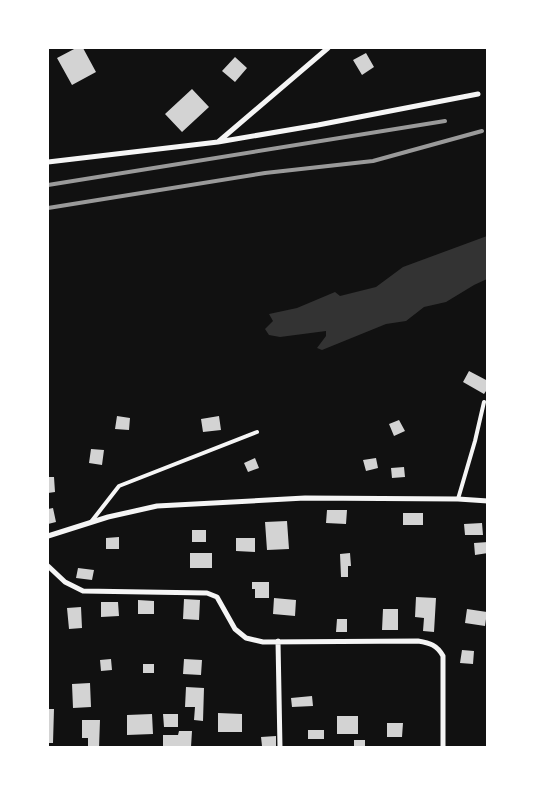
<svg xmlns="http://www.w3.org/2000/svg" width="535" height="795" viewBox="0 0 535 795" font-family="'Fira Sans Condensed',sans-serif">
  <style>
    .water { fill: #333 }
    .building { fill: #d3d3d3 }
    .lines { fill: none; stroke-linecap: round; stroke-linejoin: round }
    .service { stroke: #f5f5f5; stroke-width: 4 }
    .minor { stroke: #f5f5f5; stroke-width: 5 }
    .rail { stroke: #9a9a9a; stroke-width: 4 }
  </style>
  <rect width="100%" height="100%" fill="#111"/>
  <path class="water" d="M 487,236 L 487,279 L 474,285 L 446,302 L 424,307 L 406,321 L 386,324 L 322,350 L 317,348 L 326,336 L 326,331 L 280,337 L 269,335 L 265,329 L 273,321 L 269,314 L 297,308 L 335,292 L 340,296 L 376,287 L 403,267 Z"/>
  <path class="building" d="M 76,48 L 83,48 L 96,72 L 72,85 L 57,58 Z
    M 366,53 L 374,67 L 362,75 L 353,60 Z
    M 235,57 L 247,68 L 235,82 L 222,71 Z
    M 192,89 L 209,107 L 182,132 L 165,114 Z
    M 469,371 L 488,381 L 488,388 L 484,394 L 463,382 Z
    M 117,416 L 130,418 L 129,430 L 115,429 Z
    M 219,416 L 221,430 L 203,432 L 201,419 Z
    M 399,420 L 405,431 L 394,436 L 389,424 Z
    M 91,449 L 104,450 L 102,465 L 89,463 Z
    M 255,458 L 259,468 L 248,472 L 244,463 Z
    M 376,458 L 378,468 L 366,471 L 363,460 Z
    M 404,467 L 405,477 L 392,478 L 391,468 Z
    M 48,477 L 54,477 L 55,492 L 48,493 Z
    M 53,508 L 56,522 L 48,524 L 48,509 Z
    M 327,510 L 347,510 L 346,524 L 326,523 Z
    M 403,513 L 423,513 L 423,525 L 403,525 Z
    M 287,521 L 289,549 L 267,550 L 265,522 Z
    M 482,523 L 483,535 L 465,535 L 464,524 Z
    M 192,530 L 206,530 L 206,542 L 192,542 Z
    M 119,537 L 119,549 L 106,549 L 106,538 Z
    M 236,538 L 255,538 L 255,552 L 236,551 Z
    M 488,542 L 488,553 L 475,555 L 474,543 Z
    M 190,553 L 212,553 L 212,568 L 190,568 Z
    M 350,553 L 351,566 L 348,566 L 348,577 L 341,577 L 340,554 Z
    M 78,568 L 94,570 L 92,580 L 76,578 Z
    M 252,582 L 269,582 L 269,598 L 255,598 L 255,589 L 252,589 Z
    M 416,597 L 436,598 L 434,632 L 423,631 L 424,618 L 415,617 Z
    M 274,598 L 296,600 L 295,616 L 273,614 Z
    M 184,599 L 200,600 L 199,620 L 183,619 Z
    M 138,600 L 154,601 L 154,614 L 138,614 Z
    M 101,602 L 118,602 L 119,616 L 101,617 Z
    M 81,607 L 82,628 L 69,629 L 67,608 Z
    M 383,609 L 398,609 L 398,630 L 382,630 Z
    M 467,609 L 487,612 L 485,626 L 465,623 Z
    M 337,619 L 347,619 L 347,632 L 336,632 Z
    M 462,650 L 474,651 L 473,664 L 460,663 Z
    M 111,659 L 112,670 L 101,671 L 100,660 Z
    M 184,659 L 202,660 L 201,675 L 183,674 Z
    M 143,664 L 154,664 L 154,673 L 143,673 Z
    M 90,683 L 91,707 L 73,708 L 72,684 Z
    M 186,687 L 204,688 L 203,721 L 194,720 L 195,707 L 185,707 Z
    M 312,696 L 313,706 L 292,707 L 291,698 Z
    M 48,709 L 54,709 L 53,743 L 48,743 Z
    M 218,713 L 242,714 L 242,732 L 218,732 Z
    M 152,714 L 153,734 L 127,735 L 127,715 Z
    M 163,714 L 178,714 L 178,727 L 164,727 Z
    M 337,716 L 358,716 L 358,734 L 337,734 Z
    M 82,720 L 100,720 L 99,748 L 88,748 L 88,738 L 82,738 Z
    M 387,723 L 403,723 L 402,737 L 387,737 Z
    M 308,730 L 324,730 L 324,739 L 308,739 Z
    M 179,731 L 192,731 L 191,747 L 163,748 L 163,735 L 178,735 Z
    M 276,736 L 276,746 L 262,746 L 261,737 Z
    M 354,740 L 365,740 L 365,748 L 354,748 Z"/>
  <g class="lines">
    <path class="service" d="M 458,499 L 475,441 L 484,402
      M 91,522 L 119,486 L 257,432"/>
    <path class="minor" d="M 218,142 L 318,125 L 478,94
      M 48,162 L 218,142 L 328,48
      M 48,536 L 108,517 L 157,506 L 305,498 L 458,499 L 488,501
      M 48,566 L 65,582 L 83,591 L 207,593 L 217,597 L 235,629 L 246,638 L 263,642 L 418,641 C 430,643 437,645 443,656 L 443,748
      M 278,641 L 280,748"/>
    <path class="rail" d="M 48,185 L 445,121
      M 48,208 L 265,173 L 373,161 L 482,131"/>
  </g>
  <rect width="535" height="795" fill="none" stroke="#ffffff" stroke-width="98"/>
</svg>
